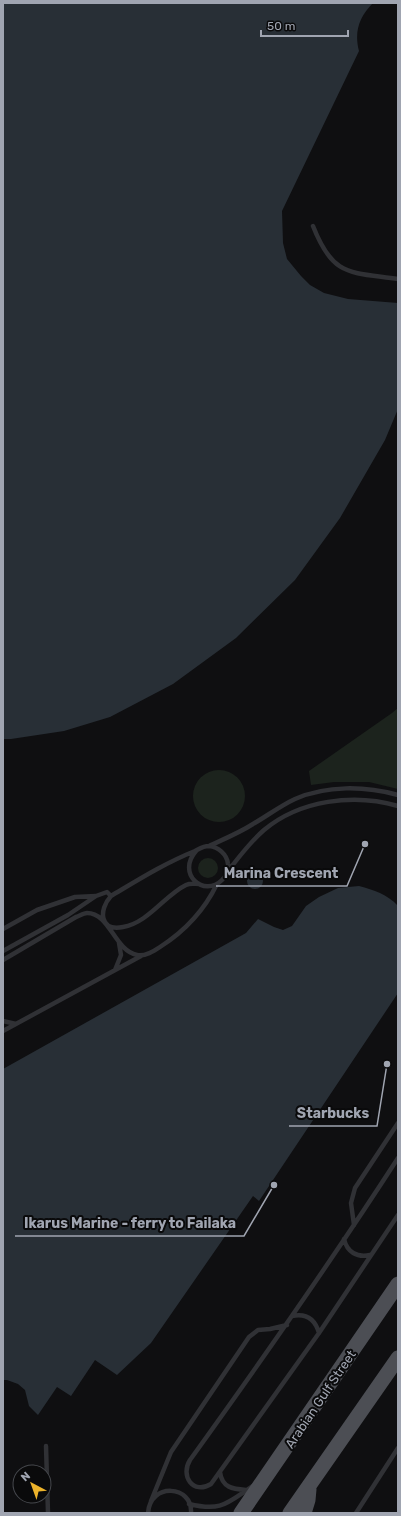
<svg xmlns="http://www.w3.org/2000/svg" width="401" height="1516" viewBox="0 0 401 1516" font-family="Rubik,sans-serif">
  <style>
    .green { fill: #1c231d }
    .water { fill: #282f36 }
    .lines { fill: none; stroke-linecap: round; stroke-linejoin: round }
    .service { stroke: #303135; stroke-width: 4.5 }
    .primary { stroke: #4c4e54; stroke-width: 15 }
    .labels { text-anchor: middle; stroke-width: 4; stroke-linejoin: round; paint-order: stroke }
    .street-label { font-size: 13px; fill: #a0a5b1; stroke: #0a0a0b }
    .leader { fill: none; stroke: #a0a5b1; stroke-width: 1.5 }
    .callout-dot { fill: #a0a5b1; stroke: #0a0a0b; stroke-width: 1.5 }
    .callout-label { font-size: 14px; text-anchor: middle; font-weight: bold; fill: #a0a5b1; stroke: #0a0a0b; stroke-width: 4; stroke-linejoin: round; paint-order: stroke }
  </style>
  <rect width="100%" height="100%" fill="#0f0f11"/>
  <path class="green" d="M 398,708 L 398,789 L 369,782 L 334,782 L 311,785 L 309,771 L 392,713 Z
    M193 796a26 26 0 1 1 52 0a26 26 0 1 1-52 0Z
    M198 868a10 10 0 1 1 20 0a10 10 0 1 1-20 0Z"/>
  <path class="water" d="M 3,3 L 373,3 C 359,17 354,32 359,51 L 282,211 L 283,243 L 287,259 L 301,276 L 310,285 L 324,293 L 348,299 L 398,303 L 398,409 L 385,440 L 340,518 L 295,580 L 236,638 L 173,684 L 110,717 L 64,731 L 11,739 L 3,739 Z
    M247 881a8 8 0 1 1 16 0a8 8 0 1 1-16 0Z
    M 359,886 C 374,890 387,894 398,906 L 398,993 L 259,1201 L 253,1196 L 151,1343 L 117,1375 L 95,1360 L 71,1396 L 57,1387 L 38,1415 L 29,1406 L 25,1390 L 18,1384 L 7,1380 L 3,1380 L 3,1069 L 246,933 L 258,919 L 274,927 L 283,930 L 292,926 L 306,906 L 319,897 L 338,888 Z"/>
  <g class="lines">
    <path class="service" d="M 313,226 C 333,277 349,272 398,279
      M 209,846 C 224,839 239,833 253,824 C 267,816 280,806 295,799 C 327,785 365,786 398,795
      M 196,851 C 176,874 204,898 222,880 C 226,876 229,870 228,864 C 227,854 218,847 209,846 C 203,846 199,849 195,851 C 165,863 138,880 111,896 C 98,910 100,932 123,927 C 148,923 165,895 186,885 C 190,883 194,884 199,884
      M 228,871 C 239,857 250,842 264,830 C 300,800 354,793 398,806
      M 3,929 L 37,910 L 75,897 L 96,896
      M 3,951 L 68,915 L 96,896 L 107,892 L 111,896
      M 3,960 L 76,917 C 79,916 84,913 87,913 C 110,913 114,950 137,955 C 145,957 154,951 160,947 C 185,931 204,911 217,884
      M 115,970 L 121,955 L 119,943
      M 3,1021 L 16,1024
      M 3,1031 L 141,956
      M 398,1158 C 332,1260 262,1360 190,1460 C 180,1476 193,1495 211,1484 L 319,1333 L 398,1215
      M 354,1225 L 351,1203 L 355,1188 L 398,1123
      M 344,1239 C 347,1252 357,1258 370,1255
      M 292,1316 C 306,1313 315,1319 319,1333
      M 46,1446 L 48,1513
      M 220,1472 C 222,1488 233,1489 246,1490
      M 151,1501 L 171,1452 L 249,1337 L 258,1330 L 270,1329 L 287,1325
      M 189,1504 C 222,1512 227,1503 253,1486
      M 148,1513 C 150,1482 193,1485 191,1513
      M 356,1513 L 398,1448"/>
    <path class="primary" d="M 241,1513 L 398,1284
      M 290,1513 L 398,1358
      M 304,1513 L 308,1500 L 309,1489"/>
  </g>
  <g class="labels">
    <g class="street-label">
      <text transform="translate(320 1399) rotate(-56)" y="5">Arabian Gulf Street</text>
    </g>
  </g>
  <path class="leader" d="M365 844L347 886H216M387 1064L377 1126H289M274 1185L244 1236H15"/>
  <g class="callout-dot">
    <circle cx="365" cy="844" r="4"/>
    <circle cx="387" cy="1064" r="4"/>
    <circle cx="274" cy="1185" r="4"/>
  </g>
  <g class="callout-label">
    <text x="281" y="878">Marina Crescent</text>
    <text x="333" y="1118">Starbucks</text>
    <text x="130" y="1228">Ikarus Marine - ferry to Failaka</text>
  </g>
  <rect width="401" height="1516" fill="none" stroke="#a0a5b1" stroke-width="8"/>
  <g transform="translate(32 1484) rotate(319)"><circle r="19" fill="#0a0a0b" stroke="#46484d"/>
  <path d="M0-3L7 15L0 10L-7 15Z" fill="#edb32b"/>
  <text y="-6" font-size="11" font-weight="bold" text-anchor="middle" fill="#a0a5b1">N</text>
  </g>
  <path d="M261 30v6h87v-6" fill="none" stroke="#a0a5b1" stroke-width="2"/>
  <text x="267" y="30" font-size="12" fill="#a0a5b1" stroke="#0a0a0b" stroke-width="3" paint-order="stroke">50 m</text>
</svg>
